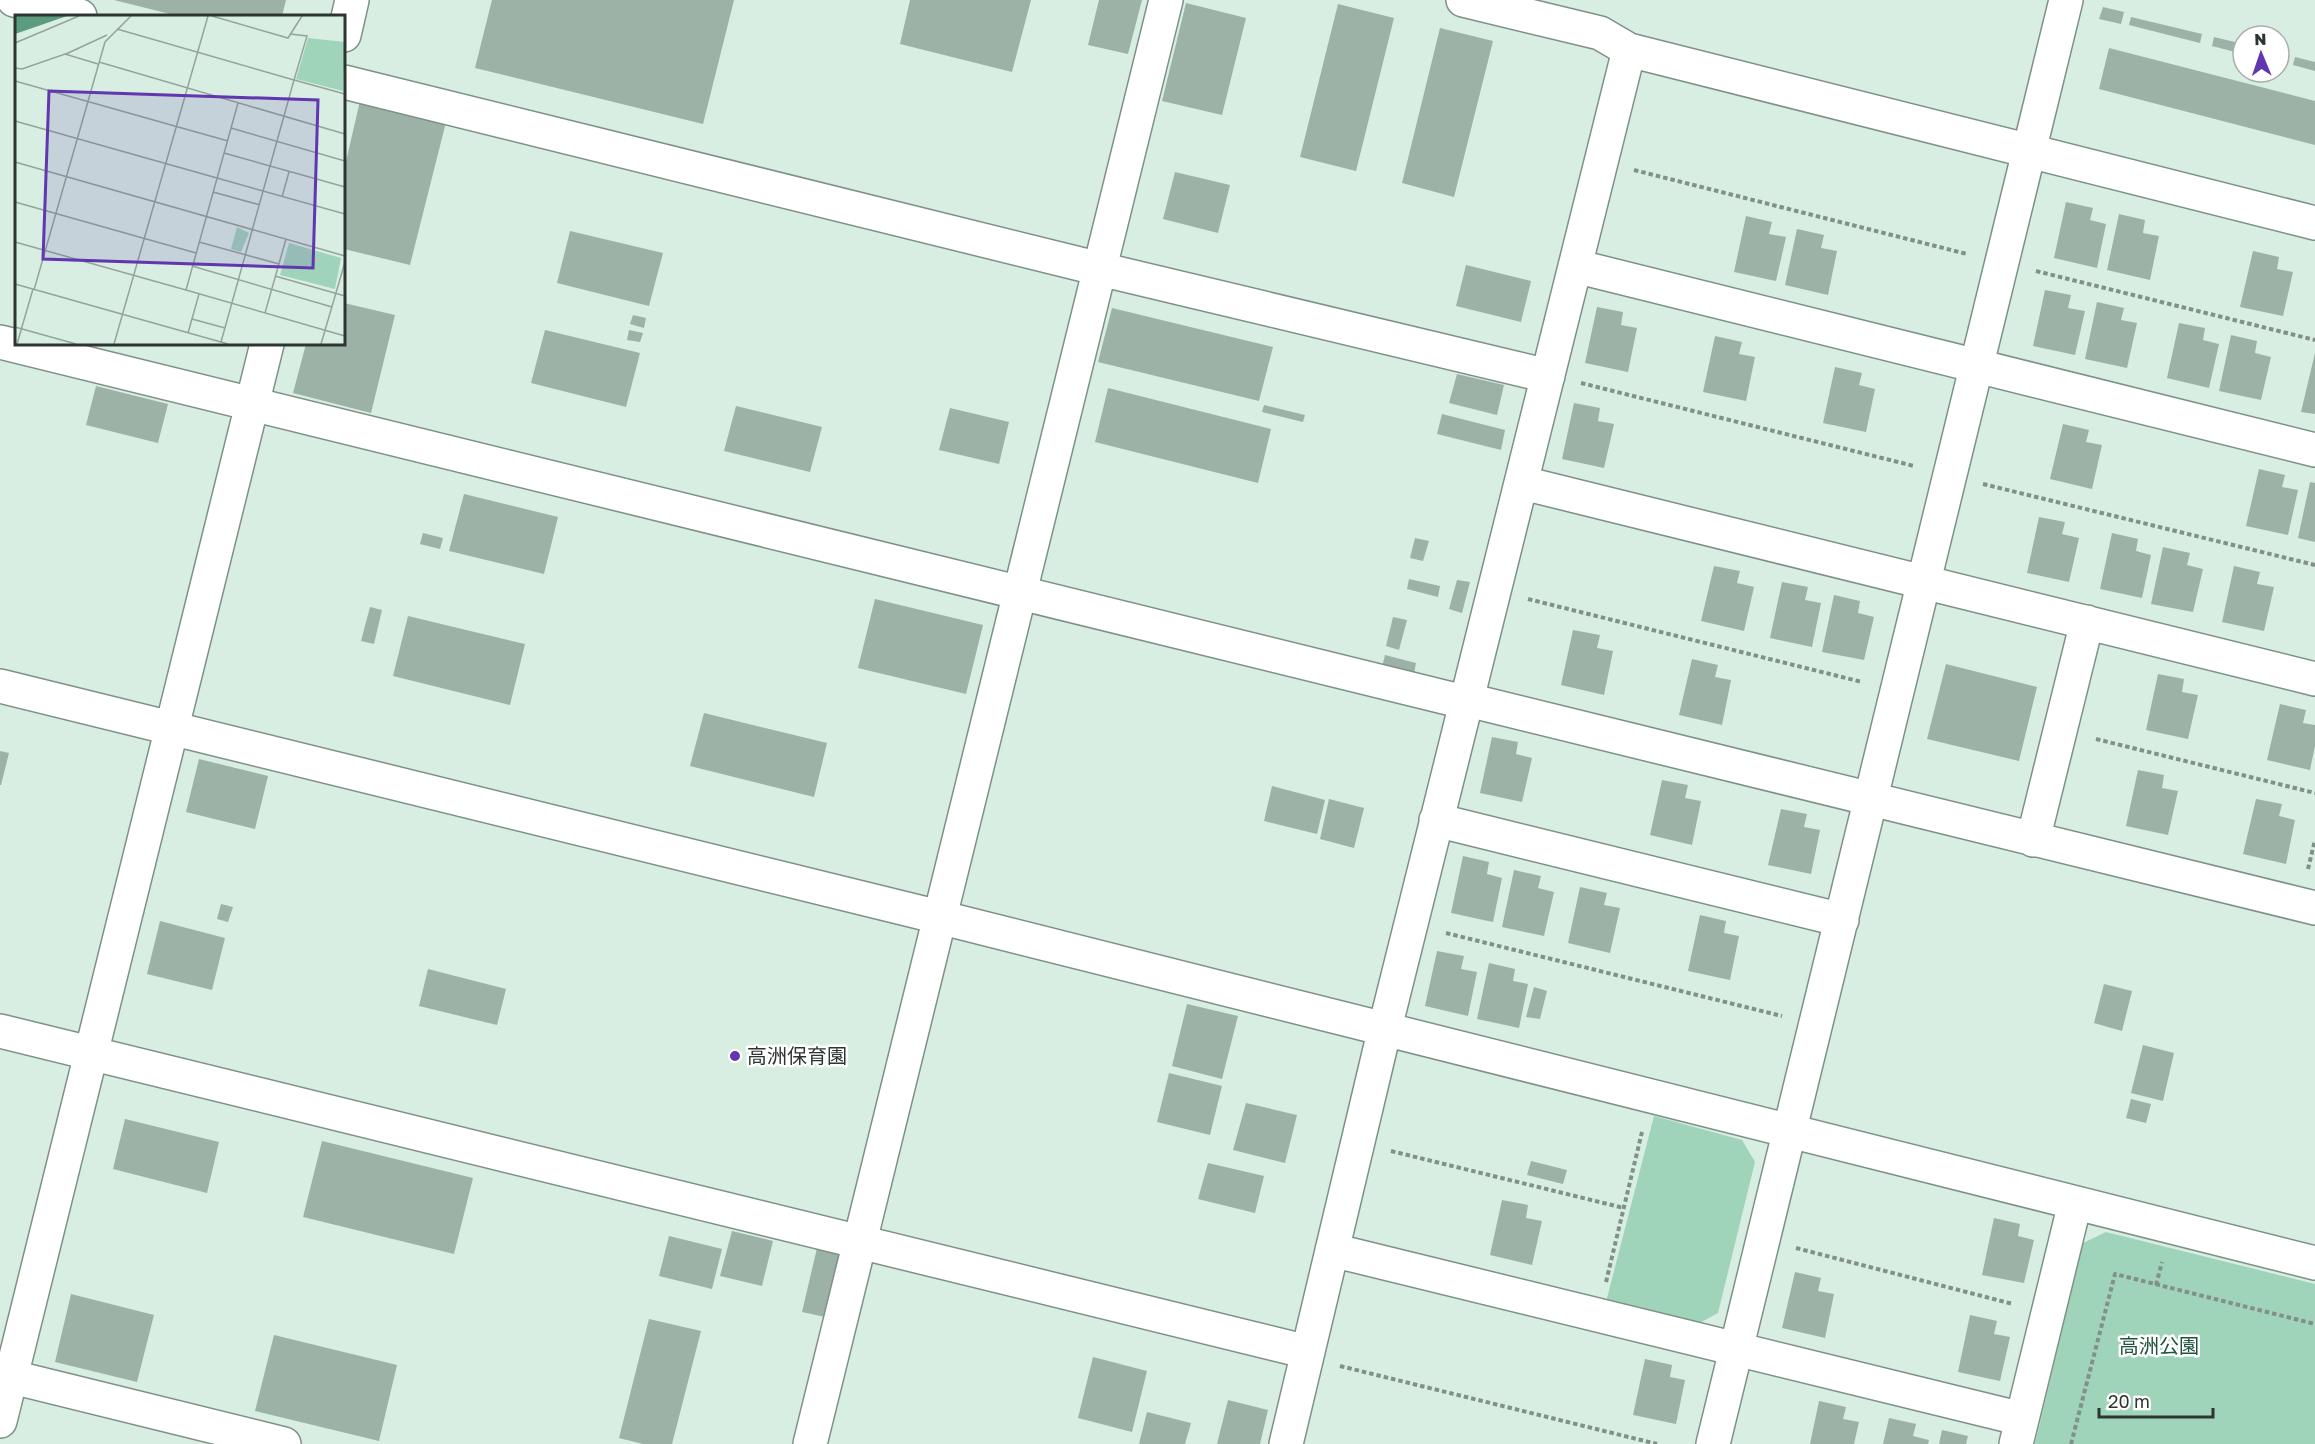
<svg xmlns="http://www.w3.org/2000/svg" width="2315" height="1444" viewBox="0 0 2315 1444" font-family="'Golos Text','Noto Sans JP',sans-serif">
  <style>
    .green { fill: #a0d4ba }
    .building { fill: #9db2a7 }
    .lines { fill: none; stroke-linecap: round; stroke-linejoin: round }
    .minor-casing { stroke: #7d9187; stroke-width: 36 }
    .path { stroke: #819088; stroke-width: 4; stroke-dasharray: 4.5 3; stroke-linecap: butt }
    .minor { stroke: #fff; stroke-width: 33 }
    .poi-dot { fill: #6136ae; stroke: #fff; stroke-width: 2 }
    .labels { text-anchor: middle; stroke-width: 5; stroke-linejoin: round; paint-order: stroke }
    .poi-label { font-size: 20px; fill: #2d3531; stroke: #fff; text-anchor: start }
    .park-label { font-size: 20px; fill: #1f533d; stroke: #fff }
    .inset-road { fill: none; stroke: #94a49b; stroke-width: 1.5 }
    .view { fill: #6136ae; fill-opacity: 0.15; stroke: #6136ae; stroke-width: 3 }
    .inset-edge { fill: none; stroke: #2d3531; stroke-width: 3 }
  </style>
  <rect width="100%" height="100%" fill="#d8eee2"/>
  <path class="green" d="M 1654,1116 L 1742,1140 L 1755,1162 L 1718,1313 L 1694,1326 L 1606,1302 Z
    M 2106,1232 L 2315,1284 L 2315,1444 L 2035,1444 L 2083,1243 Z"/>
  <path class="building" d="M 114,0 L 286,0 L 282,16 L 178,16 Z
    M 492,0 L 734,0 L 703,124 L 475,68 Z
    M 910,0 L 1031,0 L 1012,72 L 900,44 Z
    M 1099,0 L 1142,0 L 1128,54 L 1088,45 Z
    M 1186,3 L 1246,18 L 1222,115 L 1162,101 Z
    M 1338,4 L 1394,18 L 1356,171 L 1300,157 Z
    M 2103,7 L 2124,12 L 2121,24 L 2099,19 Z
    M 2131,17 L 2202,34 L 2200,43 L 2129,25 Z
    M 1440,28 L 1493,41 L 1454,197 L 1402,183 Z
    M 2214,37 L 2243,44 L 2243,54 L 2212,46 Z
    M 2109,48 L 2315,101 L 2315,145 L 2099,89 Z
    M 2295,57 L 2315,62 L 2315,71 L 2293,65 Z
    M 360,101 L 446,122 L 410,265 L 344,249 L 344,170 Z
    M 1175,172 L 1230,185 L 1218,233 L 1163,219 Z
    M 2066,202 L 2093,208 L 2090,220 L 2106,224 L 2097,268 L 2054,258 Z
    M 2119,214 L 2145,220 L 2143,233 L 2159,236 L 2150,280 L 2107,270 Z
    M 1746,216 L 1772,222 L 1769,234 L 1786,237 L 1776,281 L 1734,272 Z
    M 1797,229 L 1824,235 L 1821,248 L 1837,251 L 1828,295 L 1785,285 Z
    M 570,231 L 663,253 L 649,306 L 557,283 Z
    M 2253,251 L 2279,257 L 2277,269 L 2293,272 L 2283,316 L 2240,307 Z
    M 1466,265 L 1531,281 L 1521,322 L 1456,306 Z
    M 2045,290 L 2071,295 L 2068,308 L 2085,311 L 2075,355 L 2033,346 Z
    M 2097,302 L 2124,308 L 2121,320 L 2137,323 L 2127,368 L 2085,359 Z
    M 344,303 L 395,315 L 371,413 L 293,393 L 306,344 L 344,344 Z
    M 1597,307 L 1623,312 L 1621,325 L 1637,328 L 1628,372 L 1585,363 Z
    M 1112,308 L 1273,347 L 1259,401 L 1098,362 Z
    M 633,315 L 646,318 L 644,328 L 630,324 Z
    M 2179,323 L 2205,328 L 2203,340 L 2219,344 L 2209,388 L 2167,378 Z
    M 545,330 L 640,353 L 626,407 L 531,383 Z
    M 629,330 L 643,333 L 640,342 L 627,340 Z
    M 2231,335 L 2257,341 L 2255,353 L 2271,357 L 2261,400 L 2219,391 Z
    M 1715,336 L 1742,342 L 1739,354 L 1755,357 L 1746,401 L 1703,392 Z
    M 2315,353 L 2315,414 L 2301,412 Z
    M 1835,367 L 1862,373 L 1859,385 L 1875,389 L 1866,432 L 1823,423 Z
    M 1457,374 L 1504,385 L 1497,415 L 1449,403 Z
    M 96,386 L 168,404 L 158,443 L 86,425 Z
    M 1108,388 L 1271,429 L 1258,483 L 1095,442 Z
    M 1574,403 L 1600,408 L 1598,421 L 1614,424 L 1604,468 L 1562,459 Z
    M 1264,405 L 1305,415 L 1303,422 L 1262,412 Z
    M 736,406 L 822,427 L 810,472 L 724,451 Z
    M 950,408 L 1009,422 L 999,464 L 939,450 Z
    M 1442,414 L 1505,430 L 1501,450 L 1437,434 Z
    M 2063,424 L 2089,430 L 2086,442 L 2102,445 L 2092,489 L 2050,479 Z
    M 2259,469 L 2285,475 L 2282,487 L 2298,490 L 2288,535 L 2246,526 Z
    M 2310,482 L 2315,483 L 2315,542 L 2298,538 Z
    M 464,494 L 558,517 L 544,574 L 449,551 Z
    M 2039,517 L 2065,522 L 2062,534 L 2079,538 L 2069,582 L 2027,573 Z
    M 423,533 L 443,538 L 440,549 L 420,544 Z
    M 2112,533 L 2138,539 L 2136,551 L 2151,555 L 2142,598 L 2100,589 Z
    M 1415,538 L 1429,541 L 1423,561 L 1410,558 Z
    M 2163,547 L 2190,553 L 2187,565 L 2203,569 L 2193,612 L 2151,604 Z
    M 1714,566 L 1740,571 L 1737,583 L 1754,587 L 1744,631 L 1701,621 Z
    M 2234,566 L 2260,572 L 2257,584 L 2274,587 L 2264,631 L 2222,622 Z
    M 1409,579 L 1440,586 L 1438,597 L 1407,589 Z
    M 1457,580 L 1470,582 L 1462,613 L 1449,609 Z
    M 1782,582 L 1808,587 L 1805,600 L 1821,603 L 1812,647 L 1770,638 Z
    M 1834,595 L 1860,601 L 1858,613 L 1874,617 L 1864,660 L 1822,652 Z
    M 875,599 L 983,625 L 966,694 L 858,668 Z
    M 370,607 L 382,610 L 374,644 L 361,641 Z
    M 408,616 L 525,644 L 510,705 L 393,676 Z
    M 1393,617 L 1407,620 L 1399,650 L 1386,646 Z
    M 1573,630 L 1600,635 L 1597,648 L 1613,651 L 1604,695 L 1561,685 Z
    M 1385,655 L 1416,663 L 1414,674 L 1382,667 Z
    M 1692,659 L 1718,665 L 1715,677 L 1731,680 L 1722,725 L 1679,715 Z
    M 1946,664 L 2037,687 L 2019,761 L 1927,739 Z
    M 2158,674 L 2184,679 L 2182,692 L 2198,695 L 2188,739 L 2146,730 Z
    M 2280,704 L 2306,710 L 2303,723 L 2315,725 L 2315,746 L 2310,770 L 2267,760 Z
    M 704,713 L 827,743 L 814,797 L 690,766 Z
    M 1492,737 L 1518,742 L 1516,754 L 1532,758 L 1522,802 L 1480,793 Z
    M 0,751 L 9,753 L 1,785 L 0,785 Z
    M 199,759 L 268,776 L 255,829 L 186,812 Z
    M 2138,770 L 2164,775 L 2162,788 L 2178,791 L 2168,835 L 2126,826 Z
    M 1662,780 L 1688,785 L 1685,798 L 1701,801 L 1692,845 L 1650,835 Z
    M 1272,786 L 1325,800 L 1317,834 L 1264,821 Z
    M 1329,799 L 1364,808 L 1354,848 L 1320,839 Z
    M 2256,799 L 2282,804 L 2279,816 L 2295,820 L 2286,864 L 2243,854 Z
    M 1781,809 L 1807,814 L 1804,827 L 1820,830 L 1811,874 L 1768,865 Z
    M 1463,856 L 1489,862 L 1487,874 L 1502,878 L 1493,922 L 1451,913 Z
    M 1514,870 L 1541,876 L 1538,888 L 1554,892 L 1544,936 L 1502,927 Z
    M 1580,887 L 1607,893 L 1604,905 L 1620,908 L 1610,953 L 1568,943 Z
    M 221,904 L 233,907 L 228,922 L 217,919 Z
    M 1700,915 L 1726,921 L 1724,933 L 1739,936 L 1730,980 L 1688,971 Z
    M 160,921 L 225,938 L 212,990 L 147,974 Z
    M 1437,951 L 1464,956 L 1461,969 L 1477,972 L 1468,1016 L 1425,1006 Z
    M 1489,963 L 1515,969 L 1513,981 L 1528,984 L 1519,1028 L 1477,1019 Z
    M 428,969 L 506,989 L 497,1025 L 419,1006 Z
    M 2104,984 L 2132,991 L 2122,1031 L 2094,1023 Z
    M 1534,987 L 1547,991 L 1540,1019 L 1526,1017 Z
    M 1187,1004 L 1238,1016 L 1222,1079 L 1172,1066 Z
    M 2143,1045 L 2174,1053 L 2163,1101 L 2131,1093 Z
    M 1169,1073 L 1222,1086 L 1210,1135 L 1157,1122 Z
    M 2131,1099 L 2151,1104 L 2146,1123 L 2126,1118 Z
    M 1246,1103 L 1297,1115 L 1285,1163 L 1233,1150 Z
    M 125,1119 L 219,1142 L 207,1193 L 113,1169 Z
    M 322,1141 L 473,1178 L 454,1254 L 303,1217 Z
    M 1531,1161 L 1567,1170 L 1563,1184 L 1527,1175 Z
    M 1208,1163 L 1264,1176 L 1255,1213 L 1198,1199 Z
    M 1502,1200 L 1528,1205 L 1526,1218 L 1542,1221 L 1532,1265 L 1490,1255 Z
    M 1994,1218 L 2020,1224 L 2018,1236 L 2034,1240 L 2024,1283 L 1982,1275 Z
    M 732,1231 L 773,1241 L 762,1286 L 720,1276 Z
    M 669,1236 L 722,1249 L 712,1289 L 659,1276 Z
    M 817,1248 L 841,1254 L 825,1317 L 802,1312 Z
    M 1795,1272 L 1821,1278 L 1818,1291 L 1834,1294 L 1825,1338 L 1782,1328 Z
    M 71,1294 L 154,1315 L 137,1382 L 55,1362 Z
    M 1970,1315 L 1997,1321 L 1994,1334 L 2010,1337 L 2000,1381 L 1958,1372 Z
    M 649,1319 L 701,1331 L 672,1444 L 643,1444 L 619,1438 Z
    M 274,1335 L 397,1365 L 379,1441 L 255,1411 Z
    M 1093,1357 L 1147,1371 L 1132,1432 L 1078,1418 Z
    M 1645,1359 L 1672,1365 L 1670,1377 L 1685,1380 L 1676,1424 L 1633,1415 Z
    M 1228,1400 L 1268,1410 L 1260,1444 L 1217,1444 Z
    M 1819,1401 L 1846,1407 L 1843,1419 L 1859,1422 L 1854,1444 L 1810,1444 Z
    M 1147,1412 L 1191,1423 L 1185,1444 L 1139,1444 Z
    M 1889,1418 L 1916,1424 L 1913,1436 L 1929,1440 L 1928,1444 L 1883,1444 Z
    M 1942,1430 L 1968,1436 L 1966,1444 L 1939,1444 Z"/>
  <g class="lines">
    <defs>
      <path id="minor" d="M 14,0 L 80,16
        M 1463,0 L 1600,33 L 1629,50 L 2315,223
        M 344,35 L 352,0
        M 344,82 L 1100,269 L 1548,376
        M 1575,266 L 2315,450
        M 0,342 L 1468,703
        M 1523,483 L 2315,679
        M 0,686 L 939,917 L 2315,1263
        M 1468,700 L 2315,908
        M 1436,820 L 1842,920
        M 2033,840 L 2087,622
        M 0,1031 L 1308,1352
        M 1332,1250 L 2022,1419
        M 0,1374 L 284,1444
        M 0,1421 L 267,344
        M 810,1444 L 1166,0
        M 1286,1444 L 1385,1028 L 1629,50
        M 1713,1444 L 2066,0
        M 2016,1444 L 2075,1203"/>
    </defs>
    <use href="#minor" class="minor-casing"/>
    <path class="path" d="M 1634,170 L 1967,254
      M 2036,271 L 2315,340
      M 1581,383 L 1914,466
      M 1983,484 L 2315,565
      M 1528,599 L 1862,682
      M 2096,739 L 2315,793
      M 2308,869 L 2315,840
      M 1446,933 L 1782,1016
      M 1391,1151 L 1624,1208
      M 1796,1248 L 2013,1304
      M 1606,1282 L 1642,1132
      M 2156,1285 L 2162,1262
      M 1340,1366 L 1657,1444
      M 2071,1444 L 2115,1274 L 2315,1324"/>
    <use href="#minor" class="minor"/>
  </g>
  <circle class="poi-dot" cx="735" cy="1056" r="6"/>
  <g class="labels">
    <g class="poi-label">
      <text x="747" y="1063">高洲保育園</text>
    </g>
    <g class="park-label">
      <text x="2159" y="1353">高洲公園</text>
    </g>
  </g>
  <g transform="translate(15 15)">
    <rect width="330" height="330" fill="#d8eee2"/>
    <path d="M 293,23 L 330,27 L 328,76 L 281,64 ZM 222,212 L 234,218 L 226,237 L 216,234 ZM 274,228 L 326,243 L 320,274 L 265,260 Z" fill="#a0d4ba"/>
    <path d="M 0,1 L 52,1 L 0,19 Z" fill="#5b9c7e"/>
    <path class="inset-road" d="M 197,1 L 273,23 L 287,1M 102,14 L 279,65 L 292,21 L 275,19M 0,28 L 64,1M 51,39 L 92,20M 84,47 L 330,119M 0,53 L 7,54 L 50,39 L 83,49M 0,66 L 213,126M 223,88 L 171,275 L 330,321M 0,106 L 202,163M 216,113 L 330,146M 209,138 L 330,172M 0,147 L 330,241M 202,163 L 330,199M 198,177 L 245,190M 267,182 L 274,157M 0,187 L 181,238M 0,227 L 171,275M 184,227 L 264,249M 177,251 L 317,292M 260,261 L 330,281M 0,269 L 213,329M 19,275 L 90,27 L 116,1M 250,298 L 271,224M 177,304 L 210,313M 0,312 L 61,329M 173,318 L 184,279M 206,327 L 279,65 L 330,79M 2,329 L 18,274M 99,329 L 193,1M 306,329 L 330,247"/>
    <path class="view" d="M 34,76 L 303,85 L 298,253 L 28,244 Z"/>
    <rect width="330" height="330" class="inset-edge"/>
  </g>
  <g transform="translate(2261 54) rotate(358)"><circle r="28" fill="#ffffff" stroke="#abaead" stroke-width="1.5"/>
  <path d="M0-4.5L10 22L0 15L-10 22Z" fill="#6136ae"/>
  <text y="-9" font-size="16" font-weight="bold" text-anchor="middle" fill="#2d3531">N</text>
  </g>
  <path d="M2099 1408v9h114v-9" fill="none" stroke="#2d3531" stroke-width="3"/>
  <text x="2108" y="1408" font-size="18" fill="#2d3531" stroke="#ffffff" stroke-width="4.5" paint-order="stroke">20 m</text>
</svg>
